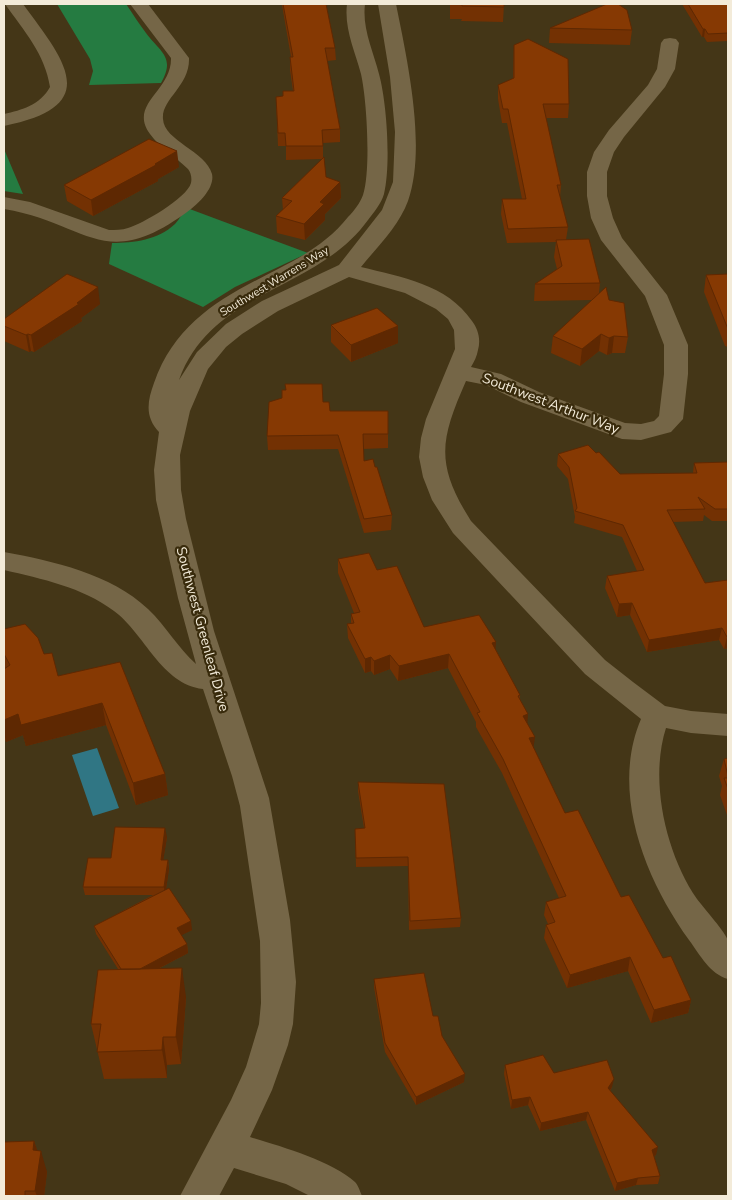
<svg xmlns="http://www.w3.org/2000/svg" width="732" height="1200" viewBox="0 0 732 1200" font-family="'Nunito Sans',sans-serif">
  <style>
    .forest { fill: #257b41 }
    .water { fill: #307684 }
    .lines { fill: none; stroke-linecap: round; stroke-linejoin: round }
    .minor { fill: #756647; fill-rule: evenodd }
    .wall { fill: #733103 }
    .shaded-wall { fill: #5e2802 }
    .building { fill: #863903; stroke: #5e2802 }
    .labels { text-anchor: middle; stroke-width: 4.5; stroke-linejoin: round; paint-order: stroke }
    .far-street-label { font-size: 11px; fill: #f3ebd9; stroke: #392b0c }
    .street-label { font-size: 14px; fill: #f3ebd9; stroke: #392b0c }
  </style>
  <rect width="100%" height="100%" fill="#443617"/>
  <path class="forest" d="M 57,4 L 126,4 C 133,14 139,24 146,33 C 160,52 176,57 161,83 L 89,85 L 93,71 L 90,59 Z
    M 4,149 L 23,194 L 4,191 Z
    M 187,208 L 308,253 L 235,287 L 203,307 L 109,264 L 112,243 C 134,243 158,240 175,224 C 180,219 182,213 187,208 Z"/>
  <path class="water" d="M 97,748 L 119,808 L 93,816 L 72,755 Z"/>
  <g class="lines">
    <path class="minor" d="M 5,4 L 23,4 C 65,61 104,106 4,126 L 4,114 C 22,110 40,105 50,87 C 45,54 24,31 5,4 Z
      M 130,4 L 148,4 L 189,58 C 190,86 161,99 163,119 C 164,141 206,151 212,174 C 215,187 200,202 191,209 C 104,275 89,223 4,209 L 4,197 L 30,202 L 109,230 C 115,230 122,230 128,228 C 142,224 187,198 191,183 C 192,178 191,173 188,169 C 176,157 160,148 150,134 C 128,104 172,91 171,58 Z
      M 347,4 L 365,4 C 362,29 373,50 379,74 C 387,103 391,165 384,194 C 381,204 374,212 368,220 C 316,292 212,289 179,380 L 197,352 L 226,324 L 262,301 L 339,265 L 382,210 L 393,182 L 395,132 L 390,77 L 378,4 L 396,4 C 407,59 427,147 408,201 C 399,226 377,247 361,267 C 401,277 447,284 472,321 C 478,329 481,339 478,350 C 477,356 474,362 471,367 L 501,374 L 539,392 L 625,423 L 641,424 L 654,421 L 659,416 L 664,374 L 664,345 L 645,296 L 601,240 L 591,218 L 587,196 L 587,172 L 594,152 L 609,130 L 648,85 L 657,69 L 661,43 L 664,39 L 670,38 L 676,39 L 679,43 L 675,69 L 665,87 L 624,137 L 614,152 L 607,172 L 607,196 L 613,218 L 622,238 L 667,295 L 688,345 L 688,374 L 683,419 L 671,432 L 641,440 L 622,439 L 521,402 L 486,385 L 466,381 C 440,440 435,464 471,521 L 605,660 L 633,682 L 665,706 L 691,711 L 728,714 L 728,736 L 691,733 L 666,728 C 649,781 666,854 697,899 C 703,907 727,934 728,941 C 731,953 728,968 728,979 C 710,974 700,955 689,940 C 645,879 610,792 641,719 L 585,674 L 453,533 L 432,500 L 423,477 L 419,457 L 421,438 L 426,419 L 455,349 L 454,330 L 448,319 L 436,309 L 405,293 L 349,277 L 278,311 L 242,334 L 226,347 L 208,369 L 190,411 L 180,455 L 181,490 L 186,519 L 214,631 L 269,798 L 290,920 L 296,982 L 293,1024 L 288,1045 L 272,1090 L 250,1137 C 280,1146 332,1161 355,1182 C 358,1185 360,1191 362,1196 L 310,1196 L 286,1184 L 234,1168 L 219,1196 L 180,1196 L 231,1100 L 246,1067 L 259,1024 L 261,1003 L 260,941 L 240,806 L 232,776 L 203,689 C 161,684 145,634 114,611 C 82,587 42,579 4,570 L 4,552 C 53,561 111,574 148,609 C 166,626 178,648 196,664 L 178,598 L 156,500 L 154,470 L 159,432 C 145,417 147,402 154,383 C 176,321 223,297 278,269 C 305,255 329,241 348,217 C 354,211 360,203 363,195 C 371,170 367,101 361,74 C 355,51 344,29 347,4 Z"/>
  </g>
  <path class="wall" d="M 274,4 L 326,4 L 335,48 L 336,60 L 327,61 L 340,129 L 340,142 L 323,143 L 323,157 L 326,177 L 340,182 L 341,198 L 325,214 L 325,220 L 305,240 L 277,233 L 276,216 L 283,210 L 282,198 L 322,159 L 286,160 L 286,146 L 278,146 L 276,97 L 283,96 L 293,91 L 290,70 L 290,57 L 291,57 L 282,5 Z
    M 450,4 L 504,4 L 503,22 L 461,21 L 462,19 L 450,19 Z
    M 682,4 L 728,4 L 728,41 L 707,42 L 704,37 L 702,37 Z
    M 550,28 L 632,30 L 630,45 L 549,43 Z
    M 514,45 L 569,104 L 568,118 L 546,118 L 561,185 L 560,198 L 568,227 L 566,240 L 600,283 L 599,293 L 609,300 L 628,337 L 625,353 L 612,353 L 607,355 L 599,351 L 580,366 L 551,353 L 553,336 L 592,300 L 534,301 L 535,284 L 557,269 L 554,257 L 556,242 L 507,243 L 501,214 L 502,199 L 522,199 L 507,123 L 502,123 L 498,99 L 498,85 L 513,79 Z
    M 179,167 L 158,179 L 158,181 L 93,216 L 67,201 L 64,185 Z
    M 728,274 L 728,347 L 725,346 L 704,292 L 706,275 Z
    M 100,304 L 81,318 L 82,321 L 34,352 L 31,351 L 29,352 L 4,341 L 4,319 Z
    M 331,325 L 398,326 L 398,343 L 351,362 L 331,342 Z
    M 282,398 L 323,402 L 330,411 L 388,411 L 388,448 L 363,449 L 364,461 L 392,515 L 391,530 L 364,533 L 338,449 L 268,450 L 267,436 Z
    M 596,453 L 620,474 L 693,473 L 694,463 L 728,462 L 728,521 L 712,521 L 704,515 L 703,521 L 673,522 L 705,583 L 728,580 L 728,648 L 724,649 L 719,640 L 647,652 L 630,615 L 617,617 L 605,588 L 607,576 L 637,571 L 622,537 L 574,523 L 575,517 L 568,479 L 557,466 L 558,454 Z
    M 338,559 L 377,570 L 424,627 L 496,650 L 520,695 L 520,700 L 534,748 L 565,813 L 691,1000 L 688,1013 L 651,1023 L 628,971 L 567,988 L 544,938 L 546,925 L 548,924 L 544,915 L 546,902 L 559,898 L 502,773 L 476,727 L 476,722 L 448,668 L 398,681 L 390,669 L 374,675 L 371,671 L 365,673 L 348,638 L 347,624 L 351,623 L 351,614 L 354,613 L 338,573 Z
    M 4,629 L 44,654 L 58,676 L 120,662 L 165,774 L 168,795 L 136,805 L 106,725 L 26,746 L 23,735 L 6,742 L 4,736 Z
    M 728,758 L 728,818 L 720,795 L 722,786 L 719,776 L 724,759 Z
    M 358,782 L 461,918 L 460,927 L 409,930 L 408,866 L 356,867 L 355,829 L 364,828 L 358,791 Z
    M 167,837 L 163,860 L 168,860 L 169,869 L 166,889 L 192,930 L 181,935 L 187,944 L 188,953 L 158,969 L 186,997 L 181,1064 L 167,1065 L 167,1078 L 104,1079 L 91,1024 L 118,969 L 96,934 L 94,926 L 153,895 L 85,895 L 83,887 L 111,858 Z
    M 374,979 L 433,1016 L 464,1082 L 416,1105 L 385,1052 L 374,987 Z
    M 505,1065 L 554,1073 L 612,1087 L 610,1091 L 656,1155 L 654,1156 L 660,1176 L 658,1184 L 636,1185 L 615,1191 L 586,1120 L 540,1131 L 528,1105 L 511,1109 L 504,1074 Z
    M 34,1141 L 37,1150 L 47,1172 L 44,1196 L 4,1196 Z"/>
  <path class="shaded-wall" d="M 703,29 L 705,29 L 704,37 L 702,37 Z
    M 177,151 L 179,167 L 158,179 L 158,181 L 93,216 L 91,200 Z
    M 340,182 L 341,198 L 325,214 L 325,220 L 305,240 L 304,224 L 320,202 Z
    M 98,287 L 100,304 L 81,318 L 82,321 L 34,352 L 31,335 Z
    M 398,326 L 398,343 L 351,362 L 351,345 Z
    M 28,334 L 31,351 L 29,352 L 26,335 Z
    M 601,334 L 599,351 L 580,366 L 582,349 Z
    M 614,336 L 612,353 L 607,355 L 609,338 Z
    M 632,603 L 630,615 L 617,617 L 619,604 Z
    M 722,628 L 719,640 L 647,652 L 649,640 Z
    M 727,637 L 728,637 L 728,648 L 724,649 Z
    M 496,642 L 495,656 L 492,643 Z
    M 449,654 L 448,668 L 398,681 L 399,666 Z
    M 390,655 L 390,669 L 374,675 L 374,661 Z
    M 371,657 L 371,671 L 365,673 L 365,659 Z
    M 102,703 L 106,725 L 26,746 L 23,735 L 6,742 L 4,732 L 4,720 L 18,714 Z
    M 528,714 L 527,729 L 523,716 Z
    M 535,737 L 533,751 L 529,738 Z
    M 165,774 L 168,795 L 136,805 L 133,783 Z
    M 165,828 L 167,837 L 162,868 L 161,860 Z
    M 168,860 L 169,869 L 165,896 L 164,887 Z
    M 191,921 L 192,930 L 178,937 L 177,928 Z
    M 187,944 L 188,953 L 127,985 L 126,977 Z
    M 630,957 L 628,971 L 567,988 L 570,975 Z
    M 182,968 L 186,997 L 181,1064 L 176,1037 Z
    M 691,1000 L 688,1013 L 651,1023 L 654,1010 Z
    M 163,1037 L 167,1065 L 167,1078 L 162,1050 Z
    M 465,1074 L 464,1082 L 416,1105 L 416,1097 Z
    M 614,1079 L 612,1087 L 606,1097 L 608,1088 Z
    M 530,1097 L 528,1105 L 511,1109 L 512,1100 Z
    M 588,1112 L 586,1120 L 540,1131 L 541,1123 Z
    M 34,1141 L 40,1158 L 41,1151 L 47,1172 L 44,1196 L 37,1196 L 35,1191 L 33,1150 Z
    M 658,1147 L 656,1155 L 649,1158 L 652,1150 Z
    M 638,1178 L 636,1185 L 615,1191 L 617,1183 Z"/>
  <path class="building" d="M 283,4 L 326,4 L 335,48 L 325,48 L 340,129 L 322,130 L 323,146 L 286,146 L 285,133 L 278,133 L 276,97 L 283,96 L 283,91 L 294,91 L 290,57 L 293,57 Z
    M 450,4 L 504,4 L 504,7 L 462,6 L 462,4 Z
    M 607,4 L 618,4 L 627,10 L 632,30 L 550,28 Z
    M 688,4 L 728,4 L 728,33 L 708,34 L 705,29 L 703,29 Z
    M 528,39 L 568,59 L 569,104 L 543,104 L 561,185 L 557,185 L 568,227 L 508,229 L 502,199 L 526,199 L 508,109 L 503,109 L 498,85 L 514,78 L 514,45 Z
    M 149,139 L 177,151 L 155,164 L 156,165 L 91,200 L 64,185 Z
    M 324,157 L 326,177 L 340,182 L 320,202 L 324,204 L 304,224 L 276,216 L 292,201 L 282,198 Z
    M 589,239 L 600,283 L 535,284 L 562,266 L 556,240 Z
    M 67,274 L 98,287 L 77,303 L 79,304 L 31,335 L 28,334 L 26,335 L 4,326 L 4,319 Z
    M 728,274 L 728,329 L 706,275 Z
    M 606,287 L 609,300 L 624,303 L 628,337 L 614,336 L 609,338 L 601,334 L 582,349 L 553,336 Z
    M 377,308 L 398,326 L 351,345 L 331,325 Z
    M 285,384 L 322,384 L 323,402 L 329,402 L 330,411 L 388,411 L 388,434 L 363,434 L 364,461 L 373,459 L 375,467 L 377,467 L 392,515 L 364,519 L 338,435 L 267,436 L 269,402 L 282,398 L 282,390 L 286,390 Z
    M 588,445 L 596,453 L 599,452 L 620,474 L 697,473 L 694,463 L 728,462 L 728,509 L 715,509 L 698,497 L 705,509 L 667,510 L 705,583 L 728,580 L 728,637 L 727,637 L 722,628 L 649,640 L 632,603 L 619,604 L 607,576 L 644,570 L 623,525 L 575,511 L 577,508 L 569,467 L 558,454 Z
    M 369,553 L 377,570 L 397,566 L 424,627 L 479,615 L 496,642 L 492,643 L 520,695 L 518,696 L 528,714 L 523,716 L 535,737 L 529,738 L 565,813 L 578,810 L 621,897 L 629,895 L 663,958 L 671,956 L 691,1000 L 654,1010 L 630,957 L 570,975 L 546,925 L 555,922 L 546,902 L 566,896 L 503,759 L 477,713 L 480,712 L 449,654 L 399,666 L 390,655 L 374,661 L 371,657 L 365,659 L 347,624 L 354,623 L 351,614 L 360,612 L 338,559 Z
    M 25,624 L 38,638 L 44,654 L 52,653 L 58,676 L 120,662 L 165,774 L 133,783 L 102,703 L 21,725 L 18,714 L 4,720 L 4,669 L 10,665 L 4,654 L 4,629 Z
    M 728,758 L 728,776 L 724,759 Z
    M 724,778 L 728,778 L 728,789 Z
    M 358,782 L 444,784 L 461,918 L 410,921 L 408,857 L 356,858 L 355,829 L 365,828 Z
    M 115,827 L 165,828 L 161,860 L 168,860 L 164,887 L 83,887 L 88,858 L 111,858 Z
    M 169,888 L 191,921 L 177,928 L 187,944 L 140,969 L 121,969 L 94,926 Z
    M 182,968 L 176,1037 L 163,1037 L 162,1050 L 97,1052 L 101,1024 L 91,1024 L 98,970 Z
    M 424,973 L 433,1016 L 438,1016 L 442,1036 L 465,1074 L 416,1097 L 385,1043 L 374,979 Z
    M 543,1055 L 554,1073 L 607,1060 L 614,1079 L 608,1088 L 658,1147 L 652,1150 L 660,1176 L 638,1178 L 617,1183 L 588,1112 L 541,1123 L 530,1097 L 512,1100 L 505,1065 Z
    M 34,1141 L 33,1150 L 41,1151 L 35,1191 L 25,1191 L 25,1196 L 4,1196 L 4,1142 Z"/>
  <g class="labels">
    <g class="far-street-label">
      <text transform="translate(274 281) rotate(-31)" y="4">Southwest Warrens Way</text>
    </g>
    <g class="street-label">
      <text transform="translate(551 403) rotate(21)" y="5">Southwest Arthur Way</text>
      <text transform="translate(203 629) rotate(75)" y="5">Southwest Greenleaf Drive</text>
    </g>
  </g>
  <rect width="732" height="1200" fill="none" stroke="#f3ebd9" stroke-width="10"/>
</svg>
